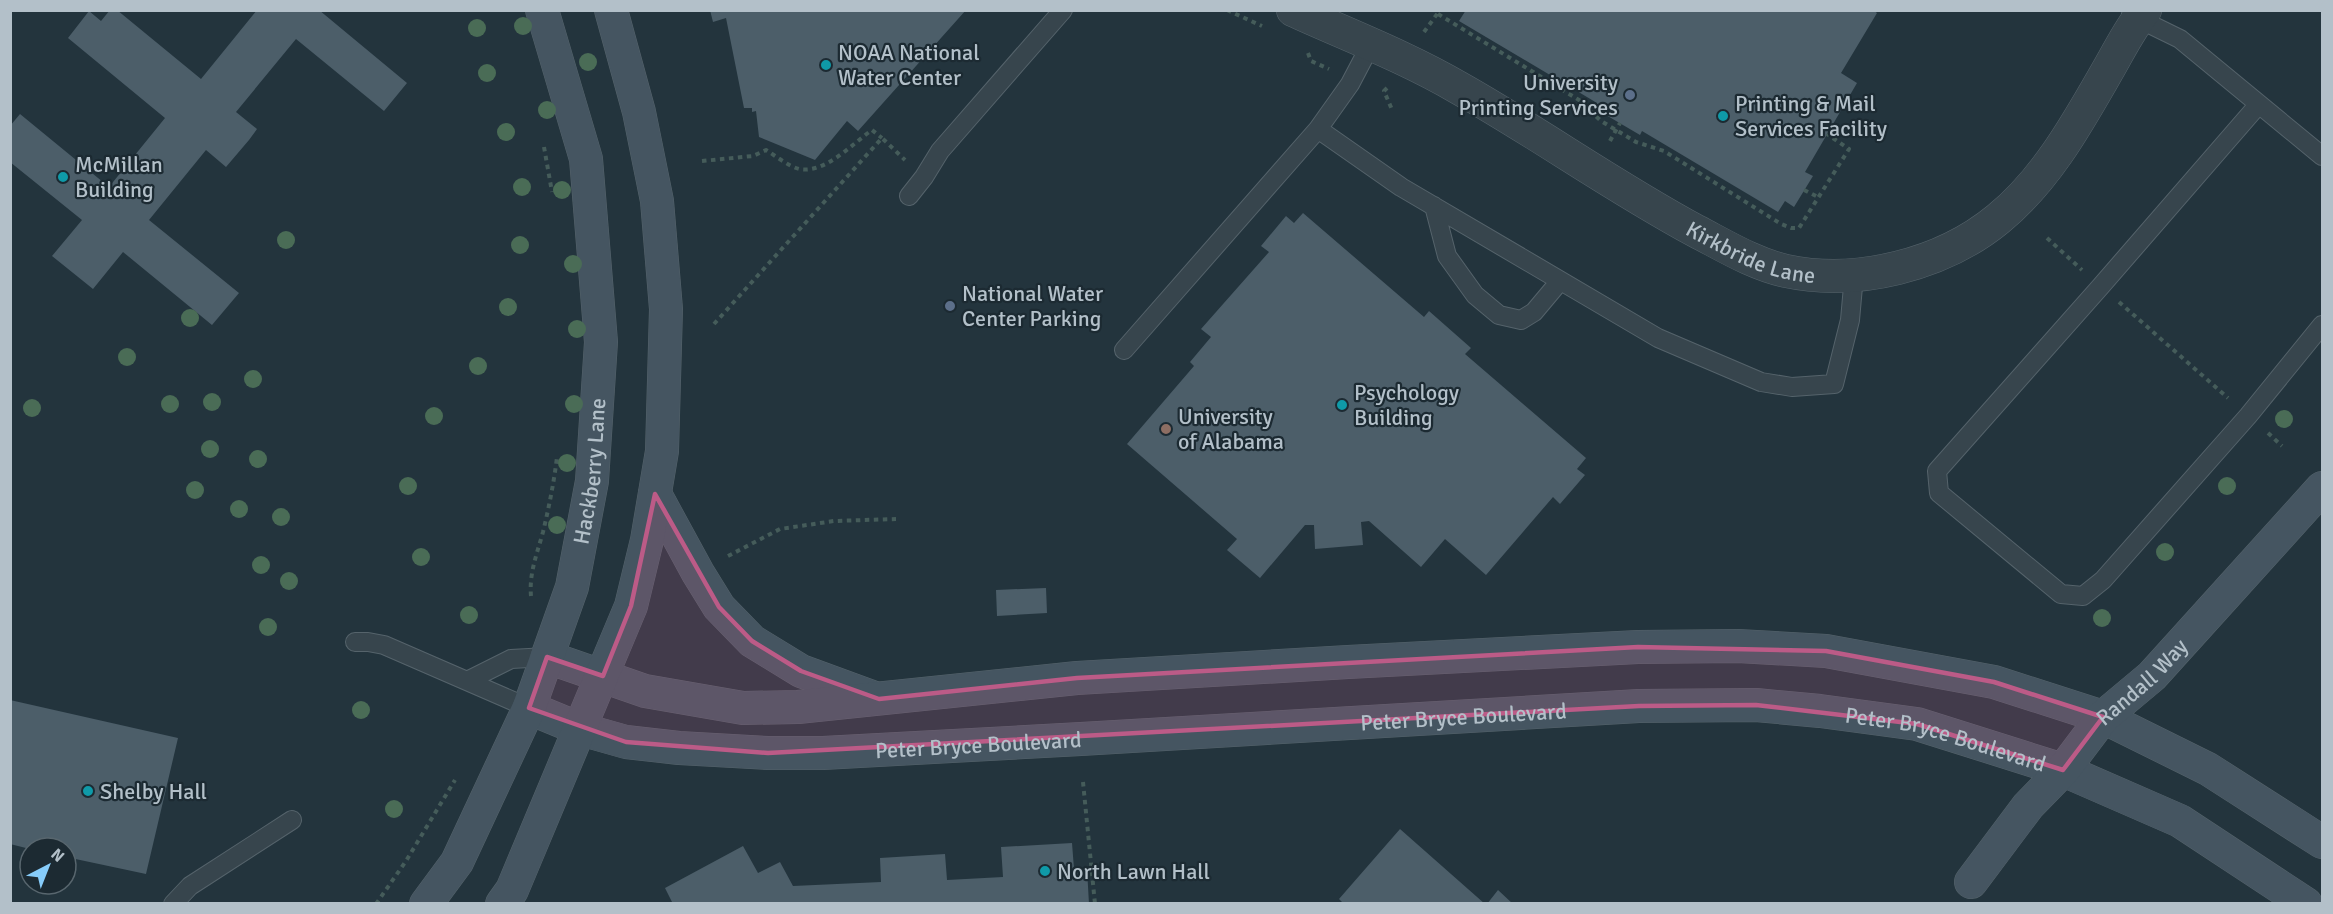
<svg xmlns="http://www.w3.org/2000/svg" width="2333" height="914" viewBox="0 0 2333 914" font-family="Signika,sans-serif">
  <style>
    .building { fill: #4c5e69 }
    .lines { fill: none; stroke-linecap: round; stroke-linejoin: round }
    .lane-casing { stroke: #55636b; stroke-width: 20 }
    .street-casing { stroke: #55636b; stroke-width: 34 }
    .secondary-casing { stroke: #55636b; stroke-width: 34 }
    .path { stroke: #455c5a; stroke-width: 4; stroke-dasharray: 4.5 4.5; stroke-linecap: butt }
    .lane { stroke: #37454d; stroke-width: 18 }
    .street { stroke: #37454d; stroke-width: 33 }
    .secondary { stroke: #455561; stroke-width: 33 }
    .tree { fill: #4a6c56 }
    .marked { fill: #bc5b87; fill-opacity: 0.2; stroke: #bc5b87; stroke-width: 4.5; stroke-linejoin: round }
    .culture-dot { fill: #0f9aa8; stroke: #1c2a32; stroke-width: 2 }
    .service-dot { fill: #5c6f8a; stroke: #1c2a32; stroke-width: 2 }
    .education-dot { fill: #8d6e63; stroke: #1c2a32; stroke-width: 2 }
    .labels { text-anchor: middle; stroke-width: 4.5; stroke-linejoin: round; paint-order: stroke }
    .poi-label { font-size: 22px; fill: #b3c0c9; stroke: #1c2a32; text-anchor: start }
    .street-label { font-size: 22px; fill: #b3c0c9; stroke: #1c2a32 }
  </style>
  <rect width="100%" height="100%" fill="#23343d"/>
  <path class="building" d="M 110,10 L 117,10 L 201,79 L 257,10 L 319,10 L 407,83 L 384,111 L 296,39 L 236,112 L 257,129 L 249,140 L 226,167 L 206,150 L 149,220 L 239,293 L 212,325 L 123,252 L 93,289 L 52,256 L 82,220 L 10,162 L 10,126 L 20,114 L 109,187 L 165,118 L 68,38 L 89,11 L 101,21 Z
    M 710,10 L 966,10 L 858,131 L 847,121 L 815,160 L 759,137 L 756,111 L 752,112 L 752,108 L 744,108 L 726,18 L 713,22 Z
    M 1466,10 L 1873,10 L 1877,13 L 1841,73 L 1857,83 L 1805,172 L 1813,176 L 1794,207 L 1785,201 L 1778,212 L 1642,131 L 1640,135 L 1594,108 L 1597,103 L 1459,21 Z
    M 1303,213 L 1424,317 L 1429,311 L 1471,348 L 1465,354 L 1586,458 L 1577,469 L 1585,475 L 1560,504 L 1553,497 L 1486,575 L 1445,539 L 1421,567 L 1369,521 L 1361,522 L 1363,545 L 1315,549 L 1314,525 L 1305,525 L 1260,578 L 1227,550 L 1237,539 L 1127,444 L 1194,366 L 1190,362 L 1211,337 L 1201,329 L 1269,252 L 1261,246 L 1286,216 L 1294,223 Z
    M 1046,588 L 1047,613 L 997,616 L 996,590 Z
    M 10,700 L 178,738 L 146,874 L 66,857 L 66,848 L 30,849 L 10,844 Z
    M 1400,829 L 1485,904 L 1344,904 L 1339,899 Z
    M 1072,843 L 1074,869 L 1087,869 L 1089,904 L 673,904 L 665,888 L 743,846 L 758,873 L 780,862 L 793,886 L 881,882 L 880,858 L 945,854 L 947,880 L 1003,877 L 1001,847 Z
    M 1498,890 L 1513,904 L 1487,904 Z"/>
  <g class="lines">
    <defs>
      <path id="lane" d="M 2131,15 L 2180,39 L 2322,156
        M 2259,104 L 2101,286 L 1937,471 L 1939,493 L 2061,594 L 2083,596 L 2103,580 L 2248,416 L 2322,325
        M 1318,129 L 1401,187 L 1658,338 L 1761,382 L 1792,387 L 1834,384 L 1850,320 L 1854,275
        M 909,196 L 924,177 L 940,151 L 1063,10
        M 1434,206 L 1447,256 L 1475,295 L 1499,315 L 1521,320 L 1534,312 L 1560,281
        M 1124,350 L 1318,129 L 1350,84 L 1371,44
        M 355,642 L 368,642 L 384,645 L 529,708
        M 467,681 L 511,659 L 547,657
        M 173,904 L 190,886 L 292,820"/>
      <g id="street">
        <path id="s1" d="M 1293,10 C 1348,35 1406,57 1459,88 C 1539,133 1614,187 1696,231 C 1725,246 1754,264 1786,271 C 1857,286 1942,265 1998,219 C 2047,179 2078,122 2109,68 C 2120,49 2130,28 2145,10"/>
      </g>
      <g id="secondary">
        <path d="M 655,494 L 698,573 L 719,607 L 752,641 L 801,671 L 872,697"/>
        <path d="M 547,657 L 645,691 L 743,708 L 798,707 L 1077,678 L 1348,662 L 1638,647 L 1738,646 L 1826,651 L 1994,682 L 2103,717 L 2208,769 L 2322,842"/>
        <path id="s2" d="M 529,708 L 580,729 L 626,742 L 679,748 L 768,753 L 823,753 L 1081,739 L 1639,706 L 1756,705 L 1820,711 L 1917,724 L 2063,770 L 2180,821 L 2306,904"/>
        <path id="s3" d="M 1971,882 L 2028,806 L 2063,770 L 2103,717 L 2152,676 L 2322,488"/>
        <path id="s4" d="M 426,904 L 457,862 L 529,708 L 572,587 L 592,481 L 601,342 L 586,159 L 542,10"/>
        <path d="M 502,904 L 512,890 L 631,606 L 647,540 L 662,451 L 666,309 L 657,201 L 639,112 L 611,10"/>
      </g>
    </defs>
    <use href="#lane" class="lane-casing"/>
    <use href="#street" class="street-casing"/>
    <use href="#secondary" class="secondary-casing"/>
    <path class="path" d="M 1227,10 L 1262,26
      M 1438,14 L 1579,100 L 1601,121 L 1636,142 L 1664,151 L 1781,224 L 1791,228 L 1799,228 L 1849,149 L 1827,134
      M 1424,32 L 1440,10
      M 1308,53 L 1311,61 L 1329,69
      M 1387,88 L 1384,91 L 1393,112
      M 1610,141 L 1620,123
      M 544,147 L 552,192
      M 702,161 L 753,156 L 766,150 C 776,156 788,166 799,169 C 825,174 852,144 872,130 L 882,138
      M 1804,190 L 1818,197
      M 2047,238 L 2082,270
      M 2119,302 L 2228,398
      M 714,324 L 882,138 L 905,160
      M 2268,433 L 2282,446
      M 728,556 L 780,529 L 834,521 L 896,519
      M 531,596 C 529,573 537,554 543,532 C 549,507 554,482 557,457
      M 1083,782 L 1095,904
      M 376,904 L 406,861 L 455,780"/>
    <use href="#lane" class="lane"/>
    <use href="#street" class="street"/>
    <use href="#secondary" class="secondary"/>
  </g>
  <g class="tree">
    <circle cx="523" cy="26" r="9"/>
    <circle cx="477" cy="28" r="9"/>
    <circle cx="588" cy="62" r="9"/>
    <circle cx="487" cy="73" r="9"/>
    <circle cx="547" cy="110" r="9"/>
    <circle cx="506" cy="132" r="9"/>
    <circle cx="522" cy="187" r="9"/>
    <circle cx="562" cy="190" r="9"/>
    <circle cx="286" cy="240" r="9"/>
    <circle cx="520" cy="245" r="9"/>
    <circle cx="573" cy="264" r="9"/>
    <circle cx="508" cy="307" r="9"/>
    <circle cx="190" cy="318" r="9"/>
    <circle cx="577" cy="329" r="9"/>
    <circle cx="127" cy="357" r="9"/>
    <circle cx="478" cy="366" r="9"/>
    <circle cx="253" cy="379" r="9"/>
    <circle cx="212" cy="402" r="9"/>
    <circle cx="170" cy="404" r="9"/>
    <circle cx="574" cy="404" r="9"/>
    <circle cx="32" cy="408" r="9"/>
    <circle cx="434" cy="416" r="9"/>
    <circle cx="2284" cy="419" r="9"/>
    <circle cx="210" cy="449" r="9"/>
    <circle cx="258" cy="459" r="9"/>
    <circle cx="567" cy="463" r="9"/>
    <circle cx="408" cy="486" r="9"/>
    <circle cx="2227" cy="486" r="9"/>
    <circle cx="195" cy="490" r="9"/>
    <circle cx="239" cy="509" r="9"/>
    <circle cx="281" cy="517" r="9"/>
    <circle cx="557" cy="525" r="9"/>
    <circle cx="2165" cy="552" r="9"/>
    <circle cx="421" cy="557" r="9"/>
    <circle cx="261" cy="565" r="9"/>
    <circle cx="289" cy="581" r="9"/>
    <circle cx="469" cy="615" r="9"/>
    <circle cx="2102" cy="618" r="9"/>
    <circle cx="268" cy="627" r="9"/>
    <circle cx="361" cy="710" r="9"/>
    <circle cx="394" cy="809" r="9"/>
  </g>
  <path class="marked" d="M 655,494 L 719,607 L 752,641 L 801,671 L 879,699 L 1077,678 L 1638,647 L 1826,651 L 1994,682 L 2103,717 L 2063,770 L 1917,724 L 1756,705 L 1639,706 L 768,753 L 626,742 L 529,708 L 547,657 L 603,676 L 631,606 Z"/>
  <g class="culture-dot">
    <circle cx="826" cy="65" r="6"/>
    <circle cx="1723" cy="116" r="6"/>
    <circle cx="63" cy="177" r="6"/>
    <circle cx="1342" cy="405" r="6"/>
    <circle cx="88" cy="791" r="6"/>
    <circle cx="1045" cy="871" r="6"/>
  </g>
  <g class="service-dot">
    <circle cx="1630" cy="95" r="6"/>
    <circle cx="950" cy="306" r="6"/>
  </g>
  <circle class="education-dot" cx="1166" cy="429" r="6"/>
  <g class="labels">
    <g class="poi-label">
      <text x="838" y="60">NOAA National<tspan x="838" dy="25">Water Center</tspan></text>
      <text x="1618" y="90" text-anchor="end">University<tspan x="1618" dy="25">Printing Services</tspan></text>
      <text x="1735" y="111">Printing &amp; Mail<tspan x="1735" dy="25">Services Facility</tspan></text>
      <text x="75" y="172">McMillan<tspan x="75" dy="25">Building</tspan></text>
      <text x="962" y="301">National Water<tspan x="962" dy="25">Center Parking</tspan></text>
      <text x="1354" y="400">Psychology<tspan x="1354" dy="25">Building</tspan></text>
      <text x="1178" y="424">University<tspan x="1178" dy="25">of Alabama</tspan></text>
      <text x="100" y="799">Shelby Hall</text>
      <text x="1057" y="879">North Lawn Hall</text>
    </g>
    <g class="street-label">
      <text dy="8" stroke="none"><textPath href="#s1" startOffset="520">Kirkbride Lane</textPath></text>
      <text dy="8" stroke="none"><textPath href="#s4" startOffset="468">Hackberry Lane</textPath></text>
      <text dy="8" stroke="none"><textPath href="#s3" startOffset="264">Randall Way</textPath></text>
      <text dy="8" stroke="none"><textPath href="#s2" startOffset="942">Peter Bryce Boulevard</textPath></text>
      <text dy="8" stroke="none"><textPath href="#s2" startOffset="1428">Peter Bryce Boulevard</textPath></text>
      <text dy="8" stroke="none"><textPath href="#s2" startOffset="456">Peter Bryce Boulevard</textPath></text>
    </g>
  </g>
  <rect width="2333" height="914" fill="none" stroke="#b3c0c9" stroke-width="24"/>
  <g transform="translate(48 866) rotate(42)"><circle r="28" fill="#1c2a32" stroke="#58666e" stroke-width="1.5"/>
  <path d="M0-4.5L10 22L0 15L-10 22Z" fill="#86ccfa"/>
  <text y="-9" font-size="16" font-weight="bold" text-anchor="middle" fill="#b3c0c9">N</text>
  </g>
</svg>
